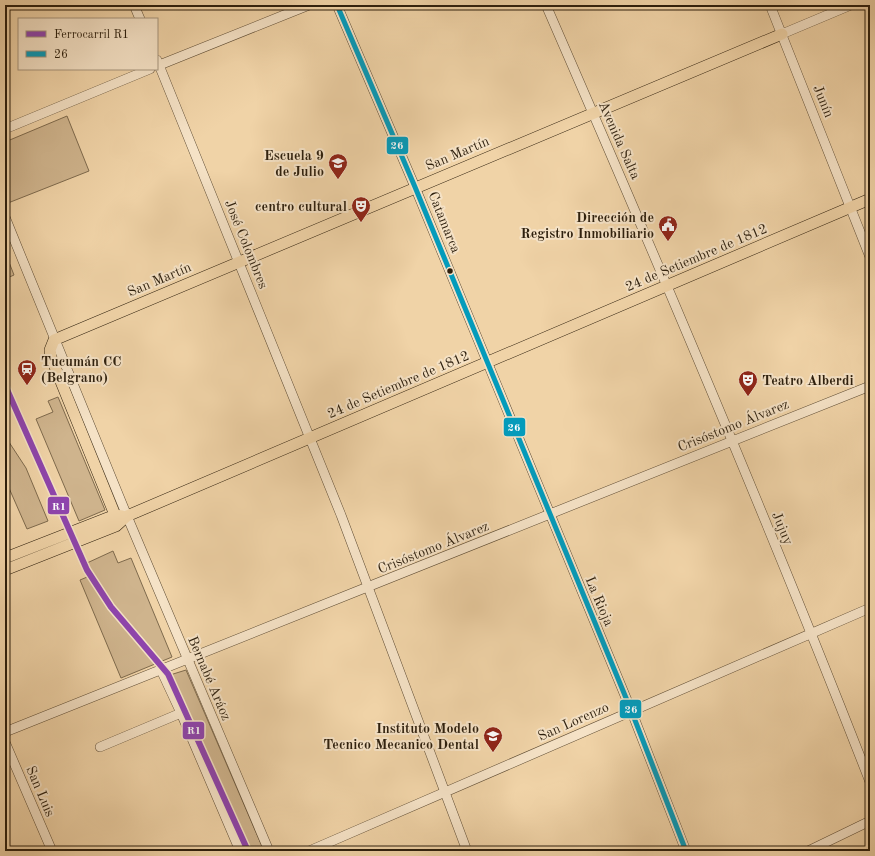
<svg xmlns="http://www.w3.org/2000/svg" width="875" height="856" viewBox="0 0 875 856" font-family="'Old Standard TT',serif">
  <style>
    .green { fill: #cfb48d; stroke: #7e6a4d }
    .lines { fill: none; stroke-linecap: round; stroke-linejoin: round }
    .minor-casing { stroke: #5e4c34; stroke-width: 10 }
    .major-casing { stroke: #2d1f0d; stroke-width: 12 }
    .minor { stroke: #f5e2c6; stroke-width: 9 }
    .major { stroke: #f0d3a7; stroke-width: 11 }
    .bus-1-casing { stroke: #f5e2c6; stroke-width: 8 }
    .bus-1 { stroke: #049bbb; stroke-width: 5 }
    .rail-1-casing { stroke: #f5e2c6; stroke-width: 9 }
    .rail-1 { stroke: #8e44ad; stroke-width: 6 }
    .bus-dot { fill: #2d1f0d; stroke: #f5e2c6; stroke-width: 1.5 }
    .labels { text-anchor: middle; stroke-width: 4; stroke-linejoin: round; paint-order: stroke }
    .street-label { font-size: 14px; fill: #2d1f0d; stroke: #f5e2c6 }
    .poi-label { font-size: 14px; font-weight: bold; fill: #2d1f0d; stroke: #f5e2c6; text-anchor: end }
    .line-badge { stroke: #f5e2c6; stroke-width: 1.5 }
    .badge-label { font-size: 11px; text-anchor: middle; font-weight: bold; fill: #fff }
  </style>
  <rect width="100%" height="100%" fill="#f0d3a7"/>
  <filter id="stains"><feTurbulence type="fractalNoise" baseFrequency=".005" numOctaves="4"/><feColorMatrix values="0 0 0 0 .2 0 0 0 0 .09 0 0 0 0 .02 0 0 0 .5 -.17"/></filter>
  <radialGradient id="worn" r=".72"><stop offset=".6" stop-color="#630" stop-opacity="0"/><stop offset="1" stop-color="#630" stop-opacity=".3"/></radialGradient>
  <path class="green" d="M 67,116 L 89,171 L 8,203 L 5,195 L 5,142 Z
    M 5,252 L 14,275 L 5,279 Z
    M 58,397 L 105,510 L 79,521 L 36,419 L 53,412 L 48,401 Z
    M 5,436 L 26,468 L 48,521 L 27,529 L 5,479 Z
    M 113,551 L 118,563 L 131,558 L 172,657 L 121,678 L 80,580 L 92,575 L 87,563 Z
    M 186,670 L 264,851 L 250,851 L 170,675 Z"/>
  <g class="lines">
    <defs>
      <path id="minor" d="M 134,5 L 140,19
        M 337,5 L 415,187 L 631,710 L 686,851
        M 546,5 C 658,262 768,520 870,782
        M 770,5 L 870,257
        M 782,34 L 851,5
        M 157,60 L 341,515 L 467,851
        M 157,66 L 309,5
        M 5,129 L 150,69
        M 5,217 L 127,516 L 269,851
        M 161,670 L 181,713 L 240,851
        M 5,732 L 870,386
        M 5,742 L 52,851
        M 100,747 L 181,713
        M 309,851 L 870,608
        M 808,851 L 870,821"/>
      <path id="major" d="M 115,515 L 51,357 L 50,350 L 54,340 L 782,34
        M 5,558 L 115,515 L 122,516
        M 5,570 L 116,526 L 127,516 L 870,199"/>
    </defs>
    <use href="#minor" class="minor-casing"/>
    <use href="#major" class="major-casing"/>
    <use href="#minor" class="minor"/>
    <use href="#major" class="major"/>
    <defs>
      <path id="bus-1" d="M 337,5 L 415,187 L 631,710 L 686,851"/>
    </defs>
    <use href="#bus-1" class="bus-1-casing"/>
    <use href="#bus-1" class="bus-1"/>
    <defs>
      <path id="rail-1" d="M 5,385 L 87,570 L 111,607 L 168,674 L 248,851"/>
    </defs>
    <use href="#rail-1" class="rail-1-casing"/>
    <use href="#rail-1" class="rail-1"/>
  </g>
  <defs>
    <symbol id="school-pin" viewBox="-11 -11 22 30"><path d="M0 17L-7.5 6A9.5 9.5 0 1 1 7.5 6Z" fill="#8f2418" stroke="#f5e2c6"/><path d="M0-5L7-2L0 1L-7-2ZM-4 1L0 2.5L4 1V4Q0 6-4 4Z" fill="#fff"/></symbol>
    <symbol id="theatre-pin" viewBox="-11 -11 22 30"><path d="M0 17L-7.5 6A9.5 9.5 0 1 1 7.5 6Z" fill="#8f2418" stroke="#f5e2c6"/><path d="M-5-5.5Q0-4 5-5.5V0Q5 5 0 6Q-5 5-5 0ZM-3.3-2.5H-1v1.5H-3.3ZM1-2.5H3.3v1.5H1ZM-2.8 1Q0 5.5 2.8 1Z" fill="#fff"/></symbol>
    <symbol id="civic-pin" viewBox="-11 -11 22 30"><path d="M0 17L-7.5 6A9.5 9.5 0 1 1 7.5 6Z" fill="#8f2418" stroke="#f5e2c6"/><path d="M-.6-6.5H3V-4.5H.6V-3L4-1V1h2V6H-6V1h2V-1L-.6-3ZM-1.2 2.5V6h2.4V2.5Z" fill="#fff"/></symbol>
    <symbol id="station-pin" viewBox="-11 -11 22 30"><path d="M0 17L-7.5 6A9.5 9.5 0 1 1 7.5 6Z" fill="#8f2418" stroke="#f5e2c6"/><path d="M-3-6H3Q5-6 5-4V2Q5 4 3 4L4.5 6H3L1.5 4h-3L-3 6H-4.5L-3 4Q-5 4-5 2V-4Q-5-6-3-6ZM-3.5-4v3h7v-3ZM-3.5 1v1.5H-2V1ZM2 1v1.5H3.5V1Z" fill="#fff"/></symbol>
    <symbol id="university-pin" viewBox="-11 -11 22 30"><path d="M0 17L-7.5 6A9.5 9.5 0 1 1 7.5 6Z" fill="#8f2418" stroke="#f5e2c6"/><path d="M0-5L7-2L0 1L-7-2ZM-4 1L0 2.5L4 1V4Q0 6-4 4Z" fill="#fff"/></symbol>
  </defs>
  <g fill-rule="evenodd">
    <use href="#school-pin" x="327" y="152" width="22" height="30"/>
    <use href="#theatre-pin" x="350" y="195" width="22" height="30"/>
    <use href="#civic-pin" x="657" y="214" width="22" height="30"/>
    <use href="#station-pin" x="16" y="358" width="22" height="30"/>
    <use href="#theatre-pin" x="737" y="369" width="22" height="30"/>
    <use href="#university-pin" x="482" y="725" width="22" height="30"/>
  </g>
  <circle class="bus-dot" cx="450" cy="271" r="3.5"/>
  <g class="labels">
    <g class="street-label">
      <text transform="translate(824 101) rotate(68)" y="5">Junín</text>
      <text transform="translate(620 140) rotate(66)" y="5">Avenida Salta</text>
      <text transform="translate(457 153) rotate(-23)" y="5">San Martín</text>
      <text transform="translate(445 222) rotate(68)" y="5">Catamarca</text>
      <text transform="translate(247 244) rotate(68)" y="5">José Colombres</text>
      <text transform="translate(696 257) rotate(-23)" y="5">24 de Setiembre de 1812</text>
      <text transform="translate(159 279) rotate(-23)" y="5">San Martín</text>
      <text transform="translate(398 384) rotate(-23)" y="5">24 de Setiembre de 1812</text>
      <text transform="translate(733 425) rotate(-22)" y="5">Crisóstomo Álvarez</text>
      <text transform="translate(783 528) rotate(67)" y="5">Jujuy</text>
      <text transform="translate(433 547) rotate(-22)" y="5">Crisóstomo Álvarez</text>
      <text transform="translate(600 601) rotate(67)" y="5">La Rioja</text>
      <text transform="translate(210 678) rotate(67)" y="5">Bernabé Aráoz</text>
      <text transform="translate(573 721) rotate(-24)" y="5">San Lorenzo</text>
      <text transform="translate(41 791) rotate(67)" y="5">San Luis</text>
    </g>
    <g class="poi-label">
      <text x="324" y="160">Escuela 9<tspan x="324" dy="16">de Julio</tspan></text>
      <text x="347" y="211">centro cultural</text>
      <text x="654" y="222">Dirección de<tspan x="654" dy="16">Registro Inmobiliario</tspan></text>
      <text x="41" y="366" text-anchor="start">Tucumán CC<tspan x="41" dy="16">(Belgrano)</tspan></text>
      <text x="762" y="385" text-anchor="start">Teatro Alberdi</text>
      <text x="479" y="733">Instituto Modelo<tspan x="479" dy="16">Tecnico Mecanico Dental</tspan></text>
    </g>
  </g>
  <g class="line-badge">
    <rect x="386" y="136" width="23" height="19" rx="4" fill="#049bbb"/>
    <rect x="503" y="417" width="23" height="20" rx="4" fill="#049bbb"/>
    <rect x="47" y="496" width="23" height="19" rx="4" fill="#8e44ad"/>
    <rect x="619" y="699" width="23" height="20" rx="4" fill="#049bbb"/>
    <rect x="182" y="721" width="23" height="19" rx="4" fill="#8e44ad"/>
  </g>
  <g class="badge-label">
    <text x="397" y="149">26</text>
    <text x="514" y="431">26</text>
    <text x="59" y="510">R1</text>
    <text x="631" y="713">26</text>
    <text x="194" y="734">R1</text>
  </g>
  <rect width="875" height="856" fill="none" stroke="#f0d3a7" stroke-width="20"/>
  <rect x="6" y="6" width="863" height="844" fill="none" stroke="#2d1f0d" stroke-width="2"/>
  <rect x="10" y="10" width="855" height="836" fill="none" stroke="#2d1f0d"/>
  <rect x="18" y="18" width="140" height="52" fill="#f5e2c6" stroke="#a5947c"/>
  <rect x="26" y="31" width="20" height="6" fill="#8e44ad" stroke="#a5947c"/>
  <text x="54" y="38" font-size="12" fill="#2d1f0d">Ferrocarril R1</text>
  <rect x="26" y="51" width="20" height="6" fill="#049bbb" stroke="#a5947c"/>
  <text x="54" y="58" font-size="12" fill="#2d1f0d">26</text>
  <rect width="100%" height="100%" filter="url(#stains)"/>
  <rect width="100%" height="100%" fill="url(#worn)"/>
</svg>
